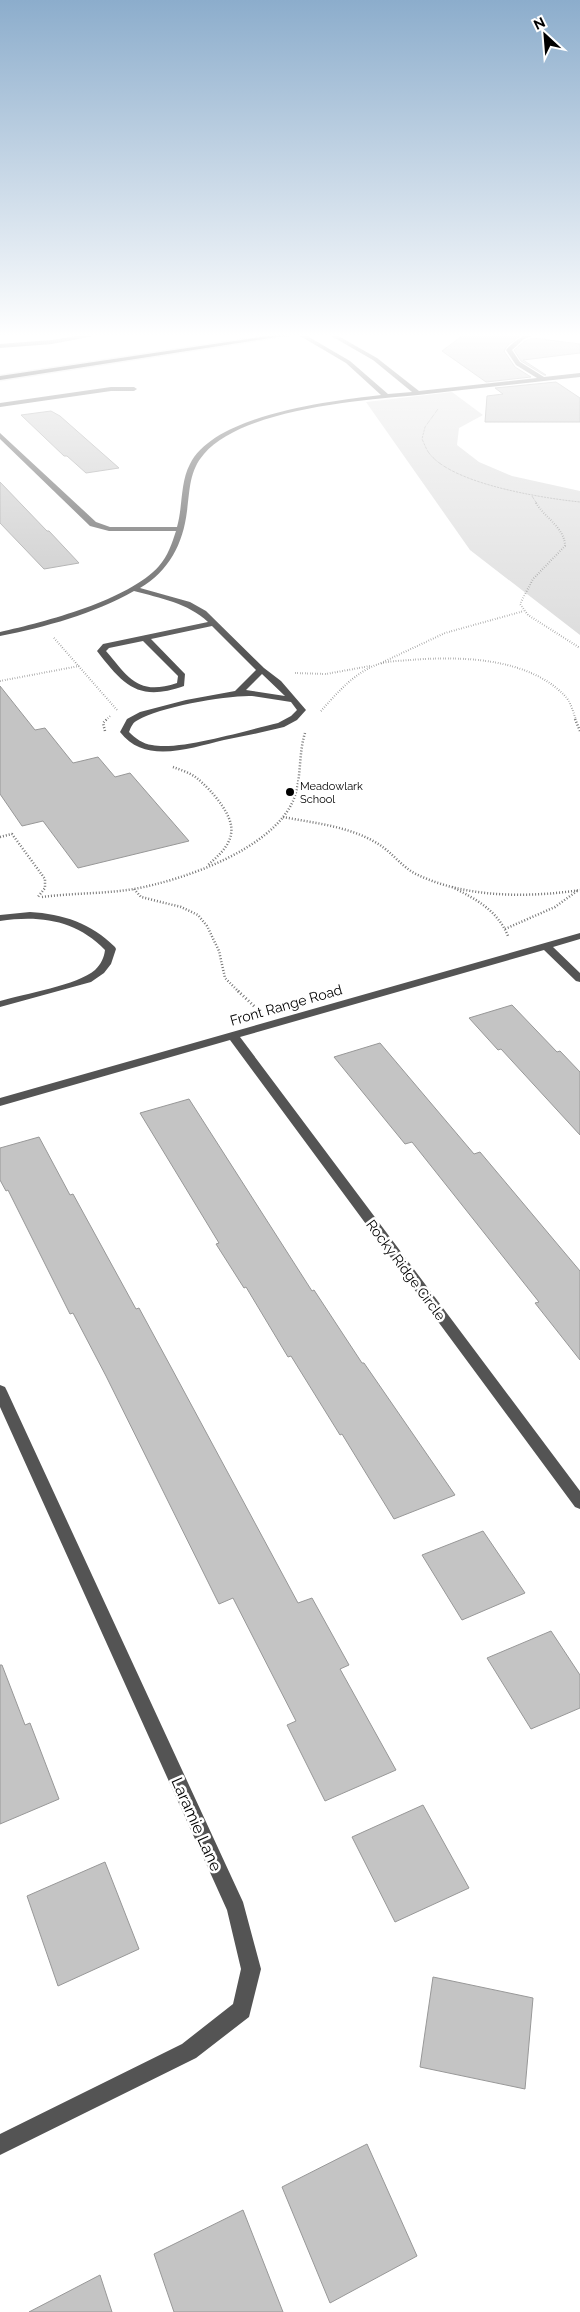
<svg xmlns="http://www.w3.org/2000/svg" width="580" height="2312" viewBox="0 0 580 2312" font-family="Raleway,sans-serif">
  <style>
    .green { fill: #dbdbdb }
    .building { fill: #c4c4c4; stroke: #989898 }
    .lines { fill: none; stroke-linecap: round; stroke-linejoin: round }
    .major-casing { stroke: #dbdbdb; stroke-width: 3 }
    .path-far3 { stroke: #767676; stroke-width: 1; stroke-dasharray: 0.5 1; stroke-linecap: butt }
    .path-far2 { stroke: #767676; stroke-width: 2; stroke-dasharray: 0.5 2; stroke-linecap: butt }
    .path-far1 { stroke: #767676; stroke-width: 2.5; stroke-dasharray: 1 2; stroke-linecap: butt }
    .path { stroke: #767676; stroke-width: 3; stroke-dasharray: 1 2.5; stroke-linecap: butt }
    .minor { fill: #545454; fill-rule: evenodd }
    .major { fill: #000; fill-rule: evenodd }
    .poi-dot { fill: #000; stroke: #fff; stroke-width: 2 }
    .labels { text-anchor: middle; stroke-width: 5; stroke-linejoin: round; paint-order: stroke }
    .far-poi-label { font-size: 11px; fill: #000; stroke: #fff; text-anchor: start }
    .street-label { font-size: 14px; fill: #000; stroke: #fff }
    .near-street-label { font-size: 16px; fill: #000; stroke: #fff }
  </style>
  <rect width="100%" height="100%" fill="#fff"/>
  <path class="green" d="M 452,392 L 483,415 L 459,428 L 457,445 L 479,462 L 512,476 L 580,491 L 580,635 L 470,550 L 366,402 Z"/>
  <path class="building" d="M 466,333 L 494,333 L 520,336 L 508,345 L 504,351 L 515,367 L 531,377 L 486,382 L 442,351 Z
    M 533,338 L 580,344 L 580,353 L 523,360 L 546,375 L 544,375 L 521,361 L 514,350 L 525,341 Z
    M 556,382 L 580,398 L 580,422 L 485,422 L 487,396 L 503,394 L 495,388 Z
    M 51,411 L 60,416 L 119,468 L 86,473 L 67,456 L 64,456 L 21,415 Z
    M 0,482 L 47,531 L 49,531 L 79,563 L 44,569 L 0,523 Z
    M 0,686 L 35,730 L 45,728 L 73,763 L 98,757 L 115,777 L 130,773 L 189,841 L 78,868 L 43,821 L 22,826 L 0,794 Z
    M 512,1005 L 557,1052 L 560,1051 L 580,1072 L 580,1135 L 501,1049 L 498,1050 L 469,1018 Z
    M 380,1043 L 474,1154 L 480,1152 L 580,1271 L 580,1360 L 535,1303 L 539,1302 L 412,1142 L 405,1144 L 334,1057 Z
    M 189,1099 L 312,1291 L 314,1290 L 362,1363 L 364,1363 L 455,1495 L 394,1519 L 342,1434 L 340,1435 L 291,1356 L 288,1357 L 246,1287 L 244,1288 L 216,1244 L 219,1243 L 140,1113 Z
    M 39,1137 L 70,1195 L 73,1194 L 136,1309 L 139,1308 L 172,1369 L 298,1603 L 312,1598 L 349,1665 L 340,1669 L 396,1770 L 325,1801 L 287,1725 L 296,1721 L 233,1598 L 219,1604 L 106,1376 L 73,1313 L 70,1314 L 8,1190 L 6,1191 L 0,1180 L 0,1148 Z
    M 483,1531 L 525,1593 L 462,1620 L 422,1555 Z
    M 551,1631 L 580,1675 L 580,1708 L 531,1729 L 487,1658 Z
    M 0,1665 L 2,1665 L 25,1725 L 30,1723 L 59,1799 L 0,1824 Z
    M 423,1805 L 469,1888 L 395,1922 L 352,1837 Z
    M 105,1862 L 139,1949 L 58,1986 L 27,1896 Z
    M 433,1977 L 533,1998 L 525,2089 L 420,2067 Z
    M 367,2144 L 417,2256 L 330,2303 L 282,2187 Z
    M 243,2210 L 283,2312 L 174,2312 L 154,2254 Z
    M 100,2275 L 112,2312 L 29,2312 Z"/>
  <g class="lines">
    <defs>
      <path id="major" d="M 288,333 L 302,333 L 0,380 L 0,376 Z"/>
    </defs>
    <use href="#major" class="major-casing"/>
    <path class="path-far3" d="M 438,409 L 425,427 L 422,439 C 424,443 426,449 429,453 C 452,484 542,498 580,502
      M 532,496 L 537,504"/>
    <path class="path-far2" d="M 536,503 C 545,518 565,528 565,546 L 533,579 L 520,604 L 528,615 L 580,648
      M 54,638 L 117,710
      M 381,663 L 445,633 L 524,611
      M 295,673 L 326,674 L 370,666
      M 0,681 L 79,666
      M 321,711 C 337,693 353,674 376,665 C 386,661 399,661 410,660 C 459,656 528,657 565,696 C 571,702 573,712 576,720
      M 106,720 L 110,716"/>
    <path class="path-far1" d="M 575,719 L 580,731
      M 105,731 L 103,723 L 107,719
      M 173,767 C 181,770 191,773 198,779 C 211,790 235,816 231,834 C 229,847 217,857 208,865
      M 283,817 C 314,823 347,826 375,842 C 390,850 400,865 414,873 C 463,898 527,898 580,890
      M 0,837 L 12,834 L 45,879 L 45,888 L 37,898
      M 452,887 C 476,899 497,910 508,936
      M 134,889 L 141,897 L 181,907 L 198,915 L 207,926 L 219,951 L 225,978 L 239,992
      M 42,897 C 72,893 103,894 134,889 C 183,880 271,850 293,801 C 302,780 298,755 305,733
      M 505,929 L 555,907 L 577,891"/>
    <path class="path" d="M 238,991 L 255,1007"/>
    <path class="minor" d="M 96,333 L 109,333 L 52,344 L 0,348 L 0,344 L 52,340 Z
      M 295,333 L 302,333 L 350,361 L 388,394 L 412,392 L 373,360 L 326,333 L 333,333 L 377,358 L 419,391 L 537,378 L 516,365 L 506,350 C 516,339 525,333 540,333 L 524,339 L 512,350 L 520,362 L 544,377 L 580,373 L 580,377 C 526,383 472,389 418,395 C 362,400 242,409 204,454 C 189,471 190,490 187,511 C 183,544 169,571 140,588 L 190,602 L 206,611 L 264,668 L 281,681 L 306,710 L 297,720 L 284,727 C 264,732 244,736 224,740 C 190,748 145,765 120,732 L 127,719 L 140,712 L 186,700 L 235,691 L 256,670 L 212,626 L 151,639 L 185,674 L 184,686 C 139,702 124,686 97,651 L 103,644 L 208,622 C 188,603 160,598 134,591 C 93,614 46,627 0,636 L 0,632 C 45,622 129,600 159,566 C 168,556 172,543 176,531 L 109,531 L 90,526 L 0,439 L 0,433 L 96,522 L 110,527 L 177,527 C 183,506 180,483 190,464 C 215,414 331,401 381,395 L 346,363 ZM 143,641 L 178,676 L 177,683 C 138,696 129,678 106,651 L 109,648 ZM 262,674 L 285,696 L 246,690 ZM 252,696 L 291,702 L 297,710 L 291,716 L 278,723 C 247,730 180,751 152,745 C 143,744 135,738 129,732 C 131,727 133,722 138,720 C 159,707 228,695 252,696 Z
      M 111,387 L 134,387 L 137,389 L 134,391 L 111,391 L 0,407 L 0,403 Z
      M 30,912 C 63,914 91,923 115,947 L 116,949 L 111,964 L 104,973 L 91,982 L 0,1007 L 0,1001 C 24,994 78,985 95,970 C 101,964 104,958 105,950 C 76,920 40,915 0,921 L 0,915 Z
      M 580,933 L 580,939 L 553,947 L 580,973 L 580,982 L 576,981 L 544,950 L 240,1037 L 580,1491 L 580,1509 L 575,1507 L 230,1040 L 0,1106 L 0,1098 Z
      M 0,1385 L 5,1387 L 7,1391 L 243,1902 L 261,1969 L 249,2017 L 196,2058 L 0,2155 L 0,2134 L 182,2044 L 233,2004 L 241,1969 L 227,1910 L 0,1407 Z"/>
    <use href="#major" class="major"/>
  </g>
  <linearGradient id="sky" x2="0" y2="1"><stop stop-color="#8cadcc"/><stop offset="0.51" stop-color="#fff"/><stop offset="1" stop-color="#fff" stop-opacity="0"/></linearGradient>
  <rect width="580" height="657" fill="url(#sky)"/>
  <circle class="poi-dot" cx="290" cy="792" r="5"/>
  <g class="labels">
    <g class="far-poi-label">
      <text x="300" y="790">Meadowlark<tspan x="300" dy="13">School</tspan></text>
    </g>
    <g class="street-label">
      <text transform="translate(286 1005) rotate(-16)" y="5">Front Range Road</text>
      <text transform="translate(406 1270) rotate(53)" y="5">Rocky Ridge Circle</text>
    </g>
    <g class="near-street-label">
      <text transform="translate(197 1824) rotate(66)" y="6">Laramie Lane</text>
    </g>
  </g>
  <g transform="translate(545 35) rotate(334)" stroke="#ffffff" stroke-width="4" paint-order="stroke">
  <path d="M0-4L9 19L0 12L-9 19Z" fill="#000000"/>
  <text y="-8" font-size="14" font-weight="bold" text-anchor="middle" fill="#000000">N</text>
  </g>
</svg>
